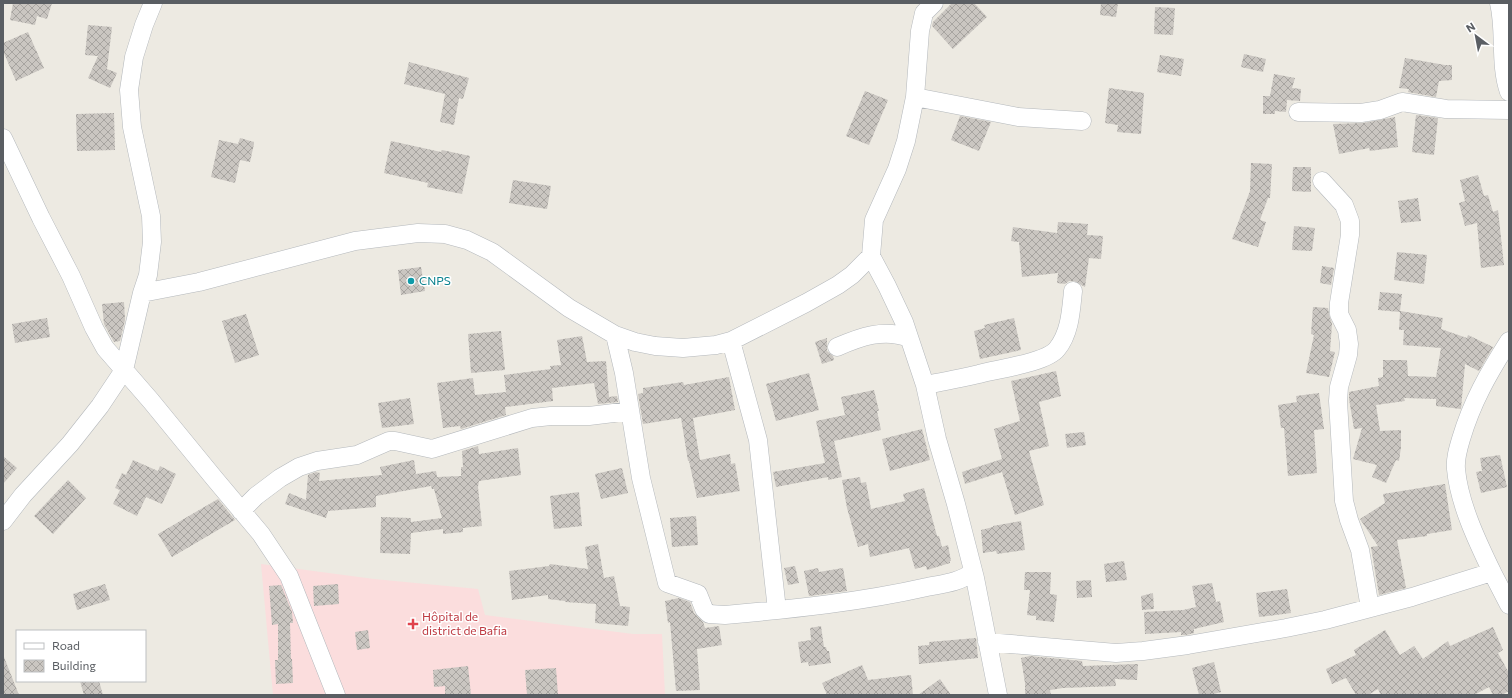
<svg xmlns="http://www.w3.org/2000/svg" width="1512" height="698" viewBox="0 0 1512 698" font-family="Commissioner,sans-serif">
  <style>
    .medical { fill: #fbdddd }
    .building { fill: url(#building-cross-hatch) }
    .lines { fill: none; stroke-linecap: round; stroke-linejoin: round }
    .minor-casing { stroke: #b4b8bc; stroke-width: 19 }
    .minor { stroke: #fff; stroke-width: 18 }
    .culture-dot { fill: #0f9aa8; stroke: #fff; stroke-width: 1.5 }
    .health-dot { fill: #e0444e; stroke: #fff; stroke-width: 1.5 }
    .labels { text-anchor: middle; stroke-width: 3; stroke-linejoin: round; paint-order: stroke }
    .culture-label { font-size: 12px; fill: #0d838f; stroke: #fff; text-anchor: start }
    .health-label { font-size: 12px; fill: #be3a42; stroke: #fff; text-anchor: start }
  </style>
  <defs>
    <pattern id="building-cross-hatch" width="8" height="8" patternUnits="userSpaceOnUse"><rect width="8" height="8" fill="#cac6c1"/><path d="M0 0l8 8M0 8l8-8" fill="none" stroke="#a7a4a0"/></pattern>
  </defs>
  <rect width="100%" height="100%" fill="#edeae2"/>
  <path class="medical" d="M 261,564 L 374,579 L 478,589 L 485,615 L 633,634 L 662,634 L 665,695 L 273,695 Z"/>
  <path class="building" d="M 13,3 L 52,3 L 47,19 L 37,16 L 35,25 L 10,20 Z
    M 952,3 L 974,3 L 987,17 L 953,49 L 932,26 L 933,22 Z
    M 1101,3 L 1118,3 L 1116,17 L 1100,15 Z
    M 1155,7 L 1175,8 L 1173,35 L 1154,34 Z
    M 88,25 L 112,27 L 107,69 L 117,73 L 110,88 L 88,78 L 98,56 L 85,55 Z
    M 28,32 L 44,68 L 16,81 L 3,51 L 3,43 Z
    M 1244,54 L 1266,59 L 1263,72 L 1241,67 Z
    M 1160,55 L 1184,59 L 1181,76 L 1157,72 Z
    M 1405,58 L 1445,65 L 1452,65 L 1452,80 L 1439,81 L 1436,97 L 1408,92 L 1409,89 L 1399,88 Z
    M 409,62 L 469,78 L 463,99 L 459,98 L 454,125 L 440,122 L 445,94 L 404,84 Z
    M 1274,74 L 1295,78 L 1292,88 L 1301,89 L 1300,101 L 1287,100 L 1286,112 L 1275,111 L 1275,114 L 1263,114 L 1263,96 L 1270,96 Z
    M 1109,88 L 1144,93 L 1141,134 L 1117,132 L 1118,125 L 1105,123 Z
    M 865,91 L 888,100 L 869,145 L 846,136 Z
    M 114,113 L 115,150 L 77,151 L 76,114 Z
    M 1416,115 L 1438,118 L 1434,155 L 1412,152 Z
    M 960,116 L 991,122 L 979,151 L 951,140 Z
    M 1395,117 L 1398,147 L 1370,151 L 1369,148 L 1339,154 L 1333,124 L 1363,123 Z
    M 240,138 L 254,142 L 254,144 L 250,162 L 240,160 L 235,183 L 211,177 L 219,140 L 238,144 Z
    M 391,141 L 441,152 L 442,150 L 470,156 L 462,194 L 427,187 L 428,183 L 384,173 Z
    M 1251,163 L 1272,164 L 1270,198 L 1268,198 L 1260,220 L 1266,222 L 1258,247 L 1232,239 L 1250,191 Z
    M 1293,167 L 1311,167 L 1311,192 L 1292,191 Z
    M 1478,175 L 1484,196 L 1488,195 L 1493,212 L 1498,210 L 1504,265 L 1481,268 L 1477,223 L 1465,226 L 1459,203 L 1465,201 L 1460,180 Z
    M 513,180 L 551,186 L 547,209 L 509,203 Z
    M 1418,198 L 1421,221 L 1401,223 L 1398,201 Z
    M 1058,222 L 1088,224 L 1087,235 L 1103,236 L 1101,259 L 1089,258 L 1085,287 L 1074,281 L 1069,281 L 1065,284 L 1057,283 L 1058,273 L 1022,277 L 1019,242 L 1011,241 L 1013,227 L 1057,233 Z
    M 1294,226 L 1315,228 L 1312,251 L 1292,250 Z
    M 1397,252 L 1427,255 L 1424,284 L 1394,280 Z
    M 1322,266 L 1334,268 L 1331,285 L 1320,283 Z
    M 421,267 L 425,291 L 401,295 L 398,270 Z
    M 1380,292 L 1402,294 L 1400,311 L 1443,318 L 1441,329 L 1467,338 L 1468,335 L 1493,347 L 1479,371 L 1465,364 L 1461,409 L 1436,406 L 1436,399 L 1404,398 L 1405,401 L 1376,405 L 1380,431 L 1401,430 L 1401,447 L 1399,461 L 1396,460 L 1386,483 L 1372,477 L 1377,465 L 1353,459 L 1362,428 L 1354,429 L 1349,399 L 1349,392 L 1379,386 L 1378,378 L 1383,377 L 1383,360 L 1407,360 L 1408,376 L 1436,377 L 1441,348 L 1403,345 L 1404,330 L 1399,330 L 1400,312 L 1378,310 Z
    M 124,302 L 125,320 L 120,341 L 114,342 L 104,324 L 102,304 Z
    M 1313,307 L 1328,308 L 1329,314 L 1332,324 L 1330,351 L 1335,352 L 1329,377 L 1306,373 L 1314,335 L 1311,334 Z
    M 246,314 L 259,355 L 235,363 L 222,321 Z
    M 47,318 L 50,337 L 15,343 L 12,324 Z
    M 1014,318 L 1021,350 L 980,359 L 974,331 L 985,328 L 984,325 Z
    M 501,331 L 505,370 L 471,373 L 468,334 Z
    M 582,336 L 587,362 L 606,361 L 609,397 L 617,396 L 618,402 L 598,404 L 594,383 L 552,388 L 553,401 L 505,407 L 506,415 L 461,429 L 460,426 L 443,428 L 437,383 L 473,378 L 475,395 L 506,392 L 504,375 L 551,369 L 550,366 L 561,365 L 557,340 Z
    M 827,338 L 827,351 L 833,356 L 834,360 L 822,364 L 815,342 Z
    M 1056,371 L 1061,396 L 1039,402 L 1049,446 L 1029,451 L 1044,505 L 1015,515 L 1002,472 L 965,484 L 962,472 L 1002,459 L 994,429 L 1020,421 L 1011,381 Z
    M 809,373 L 819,410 L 776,421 L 766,384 Z
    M 729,377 L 735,410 L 693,418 L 700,460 L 730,454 L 731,464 L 735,463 L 740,491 L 697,498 L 689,461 L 688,461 L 681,418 L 643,424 L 638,394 L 643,393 L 643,388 L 683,382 L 684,385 Z
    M 874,390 L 879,411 L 877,411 L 881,430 L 834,441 L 842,477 L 828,480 L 828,477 L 776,487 L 773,472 L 825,463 L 816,421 L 845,415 L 841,397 Z
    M 1319,393 L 1324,429 L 1314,430 L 1317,473 L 1288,476 L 1284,428 L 1281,428 L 1278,405 L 1297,402 L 1296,396 Z
    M 410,398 L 414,424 L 382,428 L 378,403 Z
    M 922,429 L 930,460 L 890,471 L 882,439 Z
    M 1084,432 L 1086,445 L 1067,448 L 1065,434 Z
    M 478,446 L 479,454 L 518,448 L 521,475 L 479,481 L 478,487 L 482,526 L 463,528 L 463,532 L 443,534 L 443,529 L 411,533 L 410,554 L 380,553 L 381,517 L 411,518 L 411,522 L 442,518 L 434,489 L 432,489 L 431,486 L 376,496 L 376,507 L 328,511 L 326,518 L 285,504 L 289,493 L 306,500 L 308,475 L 316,472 L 320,473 L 319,481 L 382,475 L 380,467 L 414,460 L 416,474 L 436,471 L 437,477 L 461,476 L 461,467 L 463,467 L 462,451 Z
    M 1500,455 L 1507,487 L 1481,493 L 1476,472 L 1482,471 L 1480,458 Z
    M 3,456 L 17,468 L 3,484 Z
    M 133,460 L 158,471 L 160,466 L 176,474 L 162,504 L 146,497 L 137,516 L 113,504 L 120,490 L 115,488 L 122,473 L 126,475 Z
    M 622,468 L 628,493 L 601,499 L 595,474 Z
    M 860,477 L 861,483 L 866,482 L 871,509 L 905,501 L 903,494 L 924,488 L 937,536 L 939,536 L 942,547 L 948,545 L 951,561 L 950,561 L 950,563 L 927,570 L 926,566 L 915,569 L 909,548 L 870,557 L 868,544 L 858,547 L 847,508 L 842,480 Z
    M 68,480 L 86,498 L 53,534 L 34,516 Z
    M 1445,484 L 1452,530 L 1427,534 L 1427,536 L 1397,540 L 1406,588 L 1379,595 L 1371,547 L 1378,546 L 1360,519 L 1385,503 L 1383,494 Z
    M 579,492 L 582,526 L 554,529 L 550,496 Z
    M 218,499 L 235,520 L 172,557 L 158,534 Z
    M 696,516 L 698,545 L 672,547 L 670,518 Z
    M 1021,521 L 1025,550 L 997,554 L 996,551 L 983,553 L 981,530 L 993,527 L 993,526 Z
    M 598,544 L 604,578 L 614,576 L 620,606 L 630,607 L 628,626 L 595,623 L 596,604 L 565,602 L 565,601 L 548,599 L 548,595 L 512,600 L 509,571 L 549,566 L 550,564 L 588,569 L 585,547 Z
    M 1124,561 L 1127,580 L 1106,582 L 1104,564 Z
    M 795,566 L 799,583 L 788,585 L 784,568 Z
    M 818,568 L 819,572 L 843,568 L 847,591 L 809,596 L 804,571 Z
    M 1025,572 L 1051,572 L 1050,594 L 1057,595 L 1054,622 L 1036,620 L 1036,616 L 1027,615 L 1030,590 L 1024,590 Z
    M 1091,580 L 1092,597 L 1077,598 L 1076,581 Z
    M 1212,583 L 1216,602 L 1220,601 L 1224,622 L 1194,629 L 1194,633 L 1186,635 L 1181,635 L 1181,632 L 1145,634 L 1144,612 L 1183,610 L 1196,607 L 1192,586 Z
    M 105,584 L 110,600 L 77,610 L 73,594 Z
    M 338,584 L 339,604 L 314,606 L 313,586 Z
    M 281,585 L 292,612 L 293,623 L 290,623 L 291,659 L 292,659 L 293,683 L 276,684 L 275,660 L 278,660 L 278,624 L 272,625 L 269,586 Z
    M 1287,589 L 1291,613 L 1259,617 L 1256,593 Z
    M 1153,593 L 1154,609 L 1142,610 L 1141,596 Z
    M 679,598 L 690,602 L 694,613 L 703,622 L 705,628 L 719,626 L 722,645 L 697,649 L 700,690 L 676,691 L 670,622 L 668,623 L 665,601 Z
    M 821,626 L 824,647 L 826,647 L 827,651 L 829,651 L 831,663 L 809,666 L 808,662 L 801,663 L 798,642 L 811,640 L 810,628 Z
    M 1493,627 L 1503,650 L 1498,653 L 1509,673 L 1509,691 L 1502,695 L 1493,695 L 1489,687 L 1474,695 L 1381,695 L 1378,689 L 1368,695 L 1356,695 L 1346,678 L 1332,684 L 1326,669 L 1356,655 L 1354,650 L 1385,630 L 1400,655 L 1414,646 L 1423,659 L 1448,641 L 1450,646 Z
    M 368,630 L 370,648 L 357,650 L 355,632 Z
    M 976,638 L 978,658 L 919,664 L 918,646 L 929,645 L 929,642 Z
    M 1030,656 L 1082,661 L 1083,666 L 1138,664 L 1137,680 L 1115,679 L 1116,686 L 1063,688 L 1050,690 L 1051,695 L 1025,695 L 1025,683 L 1021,658 Z
    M 3,657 L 4,657 L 19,695 L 3,695 Z
    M 1214,662 L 1221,692 L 1210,695 L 1199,695 L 1192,668 Z
    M 862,665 L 868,680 L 911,675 L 913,695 L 827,695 L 822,683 Z
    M 468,666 L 471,695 L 445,695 L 445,686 L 434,687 L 433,670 Z
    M 556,668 L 558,695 L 527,695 L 525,670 Z
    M 940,679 L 951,695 L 918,695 Z
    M 80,681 L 99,681 L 103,695 L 84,695 Z"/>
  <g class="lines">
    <defs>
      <path id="minor" d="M 1499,3 C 1506,32 1499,63 1509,92
        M 915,97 L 1018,117 L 1082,121
        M 1298,112 L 1361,113 L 1380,110 L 1402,102 L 1446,109 L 1509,110
        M 3,138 L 41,218 L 71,276 L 94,328 L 105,348 L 151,401 L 214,478 L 261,534 L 289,576 L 336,695
        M 1322,181 L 1344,205 L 1350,221 L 1350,235 L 1339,303 L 1339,314 L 1347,330 L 1349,344 L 1348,355 L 1339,387 L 1338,401 L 1344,501 L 1349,520 L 1360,550 L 1370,608
        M 871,256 L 874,220 L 897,169 L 906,141 L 915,97 L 920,31 L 924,13 L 934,3
        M 142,293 L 199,282 L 355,241 L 418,233 L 445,234 L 467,240 L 492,252 L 569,308 L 615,335 L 635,342 L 655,346 L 683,348 L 716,345 L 731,341 L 806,303 L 838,285 L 852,275 L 871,256 L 887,286 L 904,322 L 925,385 L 937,439 L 956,504 L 975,578 L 998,695
        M 615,335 L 624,373 L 641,478 L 667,583 L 698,594 L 704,609 L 709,614 L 725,615 C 793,609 861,602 927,587 C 942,584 961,582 973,572
        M 731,341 L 758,440 L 777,610
        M 837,347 C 860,337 884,328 909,338
        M 925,385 C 943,382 961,378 979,374 C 997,369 1046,363 1057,349 C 1070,333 1071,311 1073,291
        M 241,511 L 256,496 L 280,478 L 299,467 L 317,461 L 357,455 L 389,441 L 395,441 L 432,449 L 532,418 L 551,416 L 589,416 L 630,411
        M 3,521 L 23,495 L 70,444 L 100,406 L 124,370 L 142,293 L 148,275 L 152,242 L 151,216 L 132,127 L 129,90 L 134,57 L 144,25 L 153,3
        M 1492,572 C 1477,541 1459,503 1456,469 C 1455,459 1458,449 1461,439 C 1472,402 1488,374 1509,341
        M 987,642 L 1116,653 L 1143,651 L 1188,645 L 1286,628 L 1325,620 L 1412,597 L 1492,572 L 1509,605"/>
    </defs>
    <use href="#minor" class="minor-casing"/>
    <use href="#minor" class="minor"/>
  </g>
  <circle class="culture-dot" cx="411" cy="281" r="4"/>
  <path class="health-dot" d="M411 618h4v4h4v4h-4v4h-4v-4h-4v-4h4z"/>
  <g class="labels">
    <g class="culture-label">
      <text x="419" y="285">CNPS</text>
    </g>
    <g class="health-label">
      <text x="422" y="621">Hôpital de<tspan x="422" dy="14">district de Bafia</tspan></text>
    </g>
  </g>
  <rect width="1512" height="698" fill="none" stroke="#5a5e63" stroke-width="8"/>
  <rect x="16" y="630" width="130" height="52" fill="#ffffff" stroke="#bdbfc1"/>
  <rect x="24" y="643" width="20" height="6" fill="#ffffff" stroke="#bdbfc1"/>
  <text x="52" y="650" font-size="12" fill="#5a5e63">Road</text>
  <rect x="24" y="660" width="20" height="12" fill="url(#building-cross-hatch)" stroke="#bdbfc1"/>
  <text x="52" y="670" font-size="12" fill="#5a5e63">Building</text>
  <g transform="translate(1476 36) rotate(328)" stroke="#ffffff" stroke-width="3" paint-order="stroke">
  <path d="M0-3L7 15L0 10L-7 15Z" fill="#5a5e63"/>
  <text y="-6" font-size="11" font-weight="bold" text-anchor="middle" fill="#5a5e63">N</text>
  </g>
</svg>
